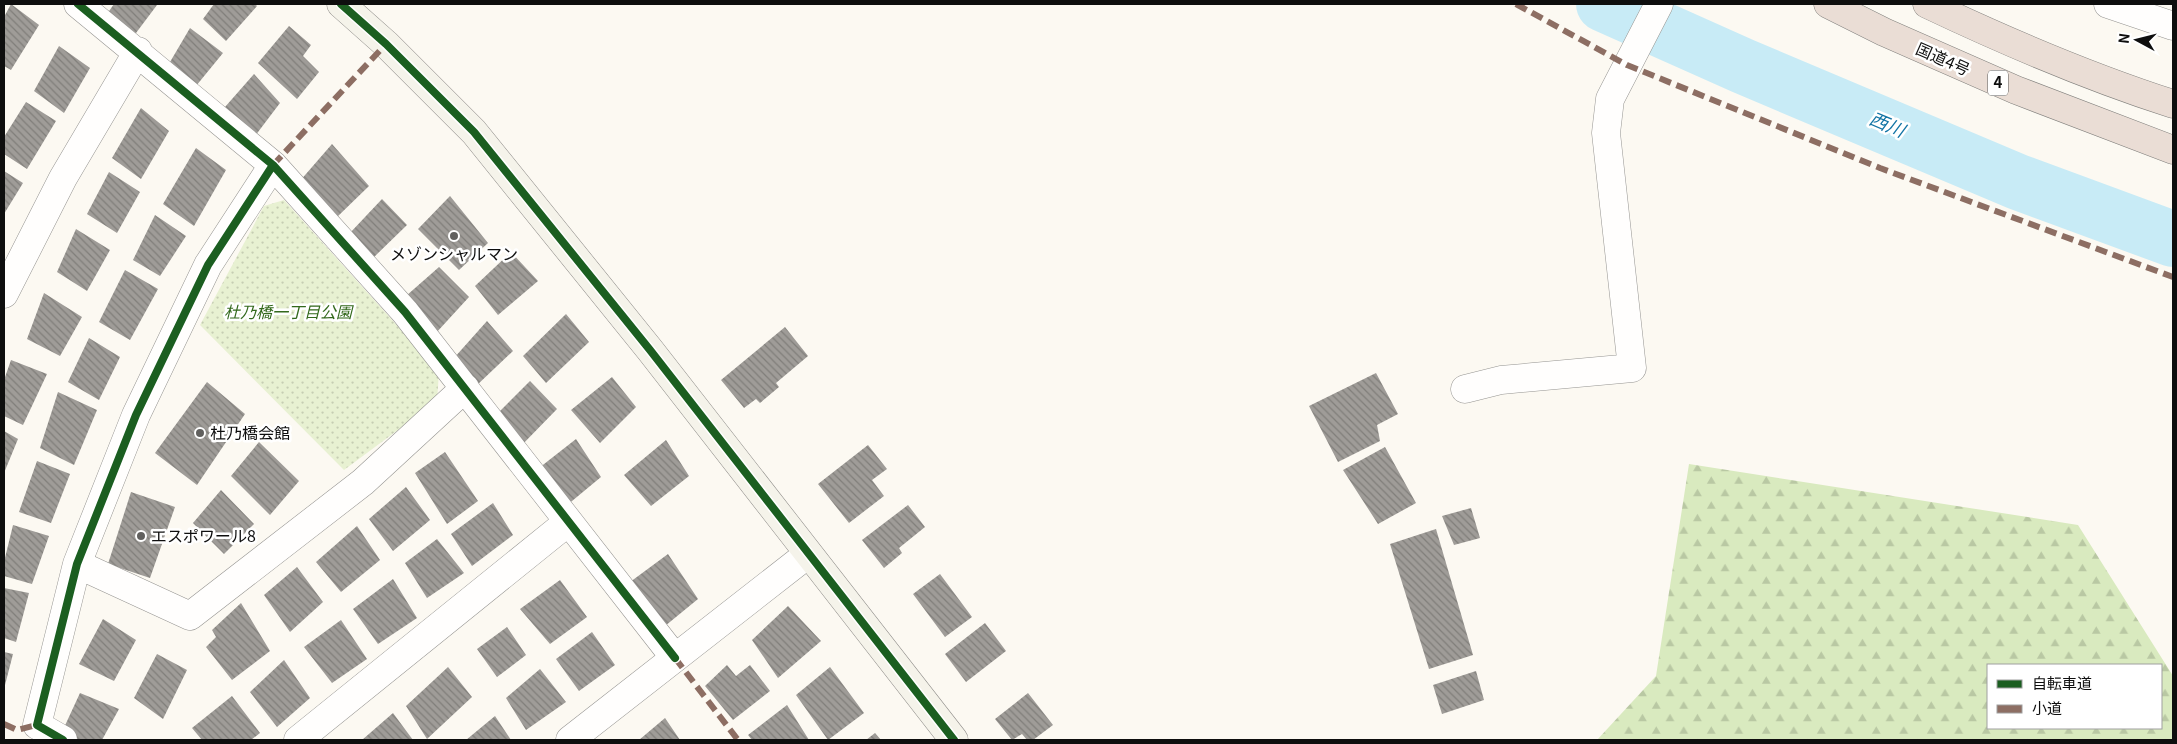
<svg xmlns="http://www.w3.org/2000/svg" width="2177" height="744" viewBox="0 0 2177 744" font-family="Georgia,'Noto Sans JP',serif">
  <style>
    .forest { fill: url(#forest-firs); fill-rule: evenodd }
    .park { fill: url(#park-dots) }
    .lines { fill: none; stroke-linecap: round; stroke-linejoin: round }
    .river { stroke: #c8ebf6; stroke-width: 56 }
    .building { fill: url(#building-back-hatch) }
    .street-casing { stroke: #959491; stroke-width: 29 }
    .secondary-casing { stroke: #8c8a87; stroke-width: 29 }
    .highway-casing { stroke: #82817e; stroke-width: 29 }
    .street { stroke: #fffefd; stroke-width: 28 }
    .secondary { stroke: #f5f3ea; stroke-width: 28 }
    .highway { stroke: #eaddd5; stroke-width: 28 }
    .quiet { stroke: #8d6e63; stroke-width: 6; stroke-dasharray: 12 6; stroke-linecap: butt }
    .cycleway-casing { stroke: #fff; stroke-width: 11 }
    .cycleway { stroke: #1b5e20; stroke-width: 8 }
    .poi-dot { fill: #61605e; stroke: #fff; stroke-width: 2 }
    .labels { text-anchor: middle; stroke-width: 5; stroke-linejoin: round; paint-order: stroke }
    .shield { fill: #fff; stroke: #565656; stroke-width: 1 }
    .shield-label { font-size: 15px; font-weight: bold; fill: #0e0e0e }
    .street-label { font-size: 16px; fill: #0e0e0e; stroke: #fff }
    .poi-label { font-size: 16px; fill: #0e0e0e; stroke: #fff; text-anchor: start }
    .park-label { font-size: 16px; font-style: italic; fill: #33691c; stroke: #fff }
    .water-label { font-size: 18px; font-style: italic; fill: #1274a5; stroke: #fff }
  </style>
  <defs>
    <pattern id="forest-firs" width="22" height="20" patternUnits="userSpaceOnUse" patternTransform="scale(1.25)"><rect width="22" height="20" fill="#d9eabf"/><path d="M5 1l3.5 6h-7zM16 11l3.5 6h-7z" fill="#b9c8a3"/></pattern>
    <pattern id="park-dots" width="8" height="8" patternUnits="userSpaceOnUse" patternTransform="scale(1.25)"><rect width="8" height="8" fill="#e8f1d2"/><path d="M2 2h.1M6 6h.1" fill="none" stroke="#c6cdb3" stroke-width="1.8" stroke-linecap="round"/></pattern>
    <pattern id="building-back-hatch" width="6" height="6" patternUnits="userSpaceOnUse" patternTransform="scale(1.25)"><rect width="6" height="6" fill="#9f9c98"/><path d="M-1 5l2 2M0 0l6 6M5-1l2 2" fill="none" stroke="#807e7a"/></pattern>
  </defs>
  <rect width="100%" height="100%" fill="#fcf9f2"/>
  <path class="forest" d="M 1689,464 L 2078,525 L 2173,676 L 2173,740 L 1597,740 L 1656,676 ZM 1988,665 L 2161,665 L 2161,728 L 1988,728 Z"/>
  <path class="park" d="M 284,200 L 439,372 L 437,401 L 344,470 L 200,325 L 264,206 Z"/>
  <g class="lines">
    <path class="river" d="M 1604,4 L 1743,66 L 2018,182 L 2173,239"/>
  </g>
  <path class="building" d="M 11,4 L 39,25 L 11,70 L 4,66 L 4,17 Z
    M 114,4 L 156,4 L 157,5 L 133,37 L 107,14 Z
    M 214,4 L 255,4 L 257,6 L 226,41 L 203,19 Z
    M 289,26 L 311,45 L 303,56 L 319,72 L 297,99 L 258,63 Z
    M 190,28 L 223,53 L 196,86 L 170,62 Z
    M 59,46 L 90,68 L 64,113 L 34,91 Z
    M 254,74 L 280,103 L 255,136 L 225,107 Z
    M 26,102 L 56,121 L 27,169 L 4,154 L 4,137 Z
    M 141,108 L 169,131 L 141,179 L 112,158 Z
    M 332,144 L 369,186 L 335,219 L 299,182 Z
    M 196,148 L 226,170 L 194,226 L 163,204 Z
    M 4,171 L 23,183 L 4,214 Z
    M 109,172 L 140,192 L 117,233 L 87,214 Z
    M 450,196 L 488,243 L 459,270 L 418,229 Z
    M 382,199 L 407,225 L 372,259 L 349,234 Z
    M 155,215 L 186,236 L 160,276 L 133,260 Z
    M 76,229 L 110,250 L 87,291 L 57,272 Z
    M 511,252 L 538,281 L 498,315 L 475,286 Z
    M 439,267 L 469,297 L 436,333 L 406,296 Z
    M 125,270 L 158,289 L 130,340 L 99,322 Z
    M 44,293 L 82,317 L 60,356 L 27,339 Z
    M 566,314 L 589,342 L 546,383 L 523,356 Z
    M 487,321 L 513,351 L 476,386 L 454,358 Z
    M 785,327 L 808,356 L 776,383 L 779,387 L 760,403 L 756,399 L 744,408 L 721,380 Z
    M 89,338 L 120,357 L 99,400 L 68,382 Z
    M 11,360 L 47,374 L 23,425 L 4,416 L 4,380 Z
    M 1376,373 L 1398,414 L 1377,425 L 1380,441 L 1338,462 L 1309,406 Z
    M 612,377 L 636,407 L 600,443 L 571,410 Z
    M 530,381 L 557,409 L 519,448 L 496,415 Z
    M 207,382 L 245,414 L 197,485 L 155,453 Z
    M 58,392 L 97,410 L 74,465 L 40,448 Z
    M 4,431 L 18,439 L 4,473 Z
    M 576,439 L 601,477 L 566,506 L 539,468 Z
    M 666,440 L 689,476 L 651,506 L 624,475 Z
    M 259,442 L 299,481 L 270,515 L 231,476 Z
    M 868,445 L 887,469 L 872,480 L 884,496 L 849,523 L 818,484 Z
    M 1385,447 L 1416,503 L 1378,524 L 1343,470 Z
    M 445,452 L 478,501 L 447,524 L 415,473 Z
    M 37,461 L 70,474 L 51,523 L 19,512 Z
    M 406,487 L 430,520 L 393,551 L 369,519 Z
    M 221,490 L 254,524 L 224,554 L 193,523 Z
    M 131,492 L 175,507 L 150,578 L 108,564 Z
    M 493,503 L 513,535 L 472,566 L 451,534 Z
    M 908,505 L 925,527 L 899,548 L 902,553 L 884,568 L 862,540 Z
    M 1471,508 L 1480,538 L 1454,545 L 1442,516 Z
    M 13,525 L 49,536 L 32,584 L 4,576 L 4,562 Z
    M 357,526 L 380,560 L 341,592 L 316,562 Z
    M 1436,529 L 1473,655 L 1429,669 L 1390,544 Z
    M 437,539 L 464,573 L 427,598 L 405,563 Z
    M 668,554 L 698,599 L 665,626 L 626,585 Z
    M 297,567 L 323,602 L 290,632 L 264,595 Z
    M 940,574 L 972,617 L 945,637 L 913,594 Z
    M 393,579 L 417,618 L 378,644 L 353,609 Z
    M 560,580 L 587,617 L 550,644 L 520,609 Z
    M 4,588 L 29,593 L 16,642 L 4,638 Z
    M 241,603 L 270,651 L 232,680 L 206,647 L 216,637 L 212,630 Z
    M 788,606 L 821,641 L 778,678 L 752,640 Z
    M 103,619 L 136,640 L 114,681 L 79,664 Z
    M 341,620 L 367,659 L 332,683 L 304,647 Z
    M 985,623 L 1006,651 L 966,682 L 945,654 Z
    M 507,627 L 526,655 L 497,677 L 477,649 Z
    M 592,632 L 615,665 L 579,691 L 556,659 Z
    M 4,652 L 13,654 L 4,689 Z
    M 157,654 L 187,670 L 163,719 L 134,698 Z
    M 284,660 L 310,698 L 277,727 L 250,692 Z
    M 727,665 L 736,676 L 750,665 L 770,691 L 733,720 L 705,686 Z
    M 448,667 L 472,697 L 427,739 L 406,706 Z
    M 830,667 L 864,713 L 828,740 L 796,695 Z
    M 540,669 L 566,702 L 526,730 L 506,698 Z
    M 1476,671 L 1484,700 L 1442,714 L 1433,685 Z
    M 80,693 L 119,709 L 102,740 L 80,740 L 62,732 Z
    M 1028,693 L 1053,725 L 1033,740 L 1027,740 L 1022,734 L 1012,740 L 995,719 Z
    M 232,696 L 260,733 L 251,740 L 202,740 L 192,728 Z
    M 787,705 L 809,740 L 752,740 L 748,735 Z
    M 393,713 L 413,740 L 362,740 Z
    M 495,716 L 511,740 L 466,740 Z
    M 665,718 L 680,740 L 639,740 Z
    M 875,733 L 881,740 L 866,740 Z"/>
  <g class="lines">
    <defs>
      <path id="street" d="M 78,4 L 273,165 L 405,312 L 675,658
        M 2108,4 L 2173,26
        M 4,294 L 63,178 L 138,51
        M 1465,389 L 1501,380 L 1632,368 L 1606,133 L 1610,99 L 1659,4
        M 77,564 L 190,616 L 363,482 L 465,388
        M 63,740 L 37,725 L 77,564 L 136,415 L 208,265 L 273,165
        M 298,740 L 568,522
        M 570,740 L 808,554"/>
      <path id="secondary" d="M 341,4 L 386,44 L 474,132 L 650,350 L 954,740"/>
      <path id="highway" d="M 1828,4 L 1884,32 L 2016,90 L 2173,150
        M 1927,4 C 2007,42 2089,77 2173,104"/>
    </defs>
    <use href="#street" class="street-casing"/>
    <use href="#secondary" class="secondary-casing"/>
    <use href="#highway" class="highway-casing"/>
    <use href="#street" class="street"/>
    <use href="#secondary" class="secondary"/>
    <use href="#highway" class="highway"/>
    <path class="quiet" d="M 1516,4 L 1627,65 L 1880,168 L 2173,277
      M 273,165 L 386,44
      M 675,658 L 738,740
      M 4,724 L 17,730 L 37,725"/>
    <defs>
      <path id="cycleway" d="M 78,4 L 273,165 L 405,312 L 675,658
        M 341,4 L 386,44 L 474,132 L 650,350 L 954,740
        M 63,740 L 37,725 L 77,564 L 136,415 L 208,265 L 273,165"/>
    </defs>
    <use href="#cycleway" class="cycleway-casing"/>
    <use href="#cycleway" class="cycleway"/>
  </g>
  <g class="poi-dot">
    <circle cx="454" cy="236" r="5"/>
    <circle cx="200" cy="433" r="5"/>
    <circle cx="141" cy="536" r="5"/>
  </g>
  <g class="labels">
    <rect class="shield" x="1988" y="70.5" width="20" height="25" rx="4"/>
    <g class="shield-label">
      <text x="1998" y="88">4</text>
    </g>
    <g class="street-label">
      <text transform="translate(1943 59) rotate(24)" y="6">国道4号</text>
    </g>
    <g class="poi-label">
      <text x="454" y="260" text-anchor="middle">メゾンシャルマン</text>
      <text x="210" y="439">杜乃橋会館</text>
      <text x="151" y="542">エスポワール8</text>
    </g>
    <g class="park-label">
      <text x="288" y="318">杜乃橋一丁目公園</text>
    </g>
    <g class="water-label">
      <text transform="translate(1887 125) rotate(23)" y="6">西川</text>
    </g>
  </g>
  <rect width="2177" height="744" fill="none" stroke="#0e0e0e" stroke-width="10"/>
  <rect x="1987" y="664" width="175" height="65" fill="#ffffff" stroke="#9f9f9f"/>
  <rect x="1997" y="680" width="25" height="8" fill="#1b5e20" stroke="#9f9f9f"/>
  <text x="2032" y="689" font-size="15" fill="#0e0e0e">自転車道</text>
  <rect x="1997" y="705" width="25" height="8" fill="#8d6e63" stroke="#9f9f9f"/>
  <text x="2032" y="714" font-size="15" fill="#0e0e0e">小道</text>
  <g transform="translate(2137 40) rotate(277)" stroke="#ffffff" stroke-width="4" paint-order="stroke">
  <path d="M0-4L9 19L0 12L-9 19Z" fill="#0e0e0e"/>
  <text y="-8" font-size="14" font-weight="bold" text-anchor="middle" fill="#0e0e0e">N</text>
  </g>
</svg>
